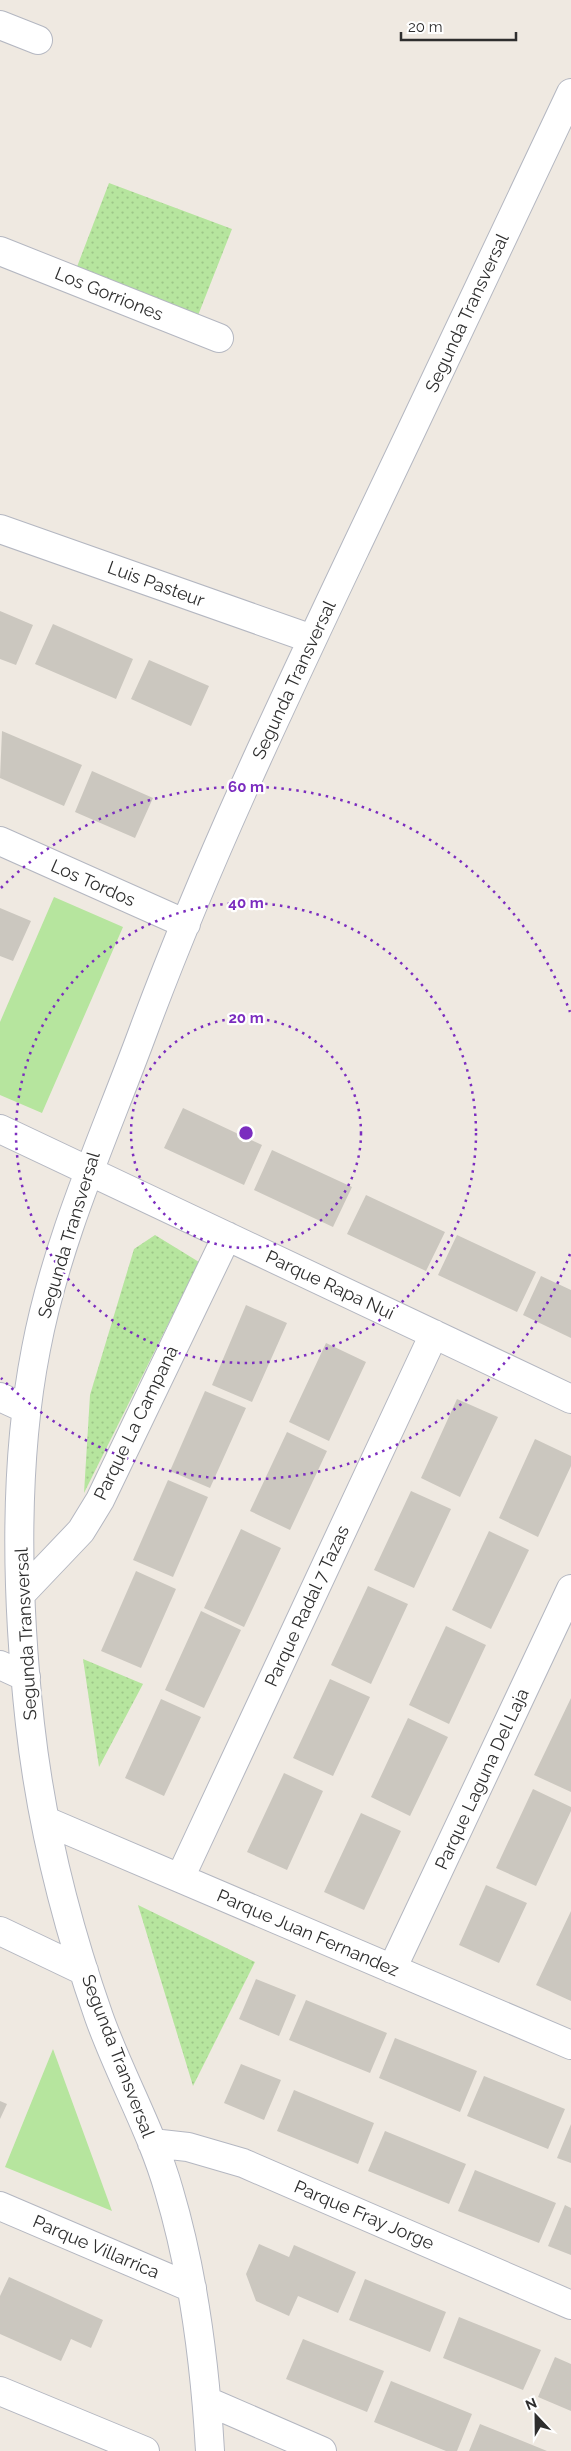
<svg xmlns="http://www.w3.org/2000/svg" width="571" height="2451" viewBox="0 0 571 2451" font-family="Raleway,sans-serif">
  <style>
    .grass { fill: url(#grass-dots) }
    .park { fill: #b6e59e }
    .building { fill: #cbc7bf }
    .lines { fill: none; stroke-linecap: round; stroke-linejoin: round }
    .minor-casing { stroke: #b4b7c1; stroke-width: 30 }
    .minor { stroke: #fff; stroke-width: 28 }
    .ring { fill: none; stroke: #7b2cbf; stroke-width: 2.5; stroke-dasharray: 2.5 5 }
    .labels { text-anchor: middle; stroke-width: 4.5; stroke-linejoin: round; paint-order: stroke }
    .street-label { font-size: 18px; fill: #2e2e2e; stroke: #fff }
    .centre { fill: #7b2cbf; stroke: #fff; stroke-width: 2.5 }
    .ring-label { font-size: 15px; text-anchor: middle; font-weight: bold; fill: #7b2cbf; stroke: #fff; stroke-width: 4.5; stroke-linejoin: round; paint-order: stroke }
  </style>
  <defs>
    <pattern id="grass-dots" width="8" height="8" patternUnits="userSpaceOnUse" patternTransform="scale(1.25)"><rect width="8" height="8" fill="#b6e59e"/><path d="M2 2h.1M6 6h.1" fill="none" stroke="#9dc588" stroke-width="1.8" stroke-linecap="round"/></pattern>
  </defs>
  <rect width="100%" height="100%" fill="#efe9e1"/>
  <path class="grass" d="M 109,183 L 232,229 L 197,318 L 75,272 Z
    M 155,1235 L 199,1262 L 84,1493 L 90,1395 L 134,1249 Z
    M 83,1659 L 143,1684 L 99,1767 Z
    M 138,1905 L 255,1962 L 193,2086 Z"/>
  <path class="park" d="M 54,897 L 123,927 L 42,1113 L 0,1095 L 0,1022 Z
    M 53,2049 L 112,2211 L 5,2167 Z"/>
  <path class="building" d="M 0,611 L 33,625 L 16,665 L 0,659 Z
    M 53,624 L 133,659 L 116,699 L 35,664 Z
    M 149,660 L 209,686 L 191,726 L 131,699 Z
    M 2,731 L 82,765 L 64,806 L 0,778 Z
    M 92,771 L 153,798 L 135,838 L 75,812 Z
    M 0,908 L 31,921 L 13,961 L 0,956 Z
    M 183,1108 L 262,1145 L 244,1185 L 164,1148 Z
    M 272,1150 L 352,1187 L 333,1227 L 254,1190 Z
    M 366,1195 L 445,1232 L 426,1271 L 347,1234 Z
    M 457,1235 L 536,1272 L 517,1312 L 438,1275 Z
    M 541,1276 L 571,1290 L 571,1338 L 523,1315 Z
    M 246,1305 L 287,1323 L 252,1402 L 212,1385 Z
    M 326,1343 L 366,1362 L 329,1441 L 289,1422 Z
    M 205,1391 L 246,1408 L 210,1488 L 170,1471 Z
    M 457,1399 L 498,1417 L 460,1497 L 421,1478 Z
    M 287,1432 L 327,1451 L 290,1530 L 250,1511 Z
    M 535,1439 L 571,1456 L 571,1466 L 538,1537 L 499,1518 Z
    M 168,1480 L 208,1497 L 173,1577 L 133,1560 Z
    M 411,1491 L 451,1509 L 414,1588 L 374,1570 Z
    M 241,1529 L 281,1548 L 244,1627 L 204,1608 Z
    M 489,1531 L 529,1550 L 491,1629 L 452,1610 Z
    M 136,1571 L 176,1589 L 141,1668 L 101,1651 Z
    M 368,1586 L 408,1604 L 371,1684 L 331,1665 Z
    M 201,1611 L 241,1630 L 204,1708 L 165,1690 Z
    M 446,1626 L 486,1645 L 449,1724 L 409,1705 Z
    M 330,1679 L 370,1697 L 333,1776 L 293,1758 Z
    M 571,1698 L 571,1792 L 534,1775 Z
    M 161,1699 L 201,1717 L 164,1796 L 125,1778 Z
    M 408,1718 L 448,1737 L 410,1816 L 371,1797 Z
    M 284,1773 L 323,1791 L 287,1870 L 247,1852 Z
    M 533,1789 L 571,1807 L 571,1811 L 536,1886 L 496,1868 Z
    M 361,1813 L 401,1831 L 364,1910 L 324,1892 Z
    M 486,1885 L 527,1903 L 499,1963 L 459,1945 Z
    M 571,1911 L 571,2001 L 536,1985 Z
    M 256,1979 L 296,1995 L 279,2036 L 239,2019 Z
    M 306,2000 L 387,2033 L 370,2073 L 289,2040 Z
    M 395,2038 L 477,2071 L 460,2112 L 379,2078 Z
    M 241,2064 L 281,2080 L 264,2120 L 224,2103 Z
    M 484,2076 L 565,2109 L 548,2149 L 467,2116 Z
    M 294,2090 L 374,2123 L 358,2164 L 277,2131 Z
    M 0,2101 L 7,2104 L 0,2119 Z
    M 571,2124 L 571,2163 L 557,2158 Z
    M 385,2131 L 466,2164 L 449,2204 L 368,2171 Z
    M 475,2170 L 556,2203 L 539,2243 L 458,2211 Z
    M 565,2205 L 571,2208 L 571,2255 L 548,2246 Z
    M 259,2244 L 289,2257 L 294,2245 L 356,2272 L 338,2313 L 298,2296 L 289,2316 L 256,2301 L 246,2274 Z
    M 9,2277 L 103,2320 L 91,2348 L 71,2339 L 61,2361 L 0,2334 L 0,2296 Z
    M 365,2279 L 446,2312 L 430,2352 L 349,2320 Z
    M 459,2317 L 541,2350 L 523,2390 L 443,2358 Z
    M 303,2339 L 384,2371 L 367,2412 L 286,2379 Z
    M 555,2357 L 571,2364 L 571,2411 L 538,2397 Z
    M 391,2381 L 472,2414 L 457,2451 L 446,2451 L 374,2422 Z
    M 480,2424 L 520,2440 L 547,2451 L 469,2451 Z"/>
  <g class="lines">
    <defs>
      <path id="minor" d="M 0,25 L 38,40
        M 0,251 L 219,338
        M 0,529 L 312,639
        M 0,841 L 186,924
        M 0,1129 L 571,1399
        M 0,1397 L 26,1409
        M 22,1593 L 81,1531 L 100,1500 L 227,1236
        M 0,1665 L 26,1677
        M 46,1821 L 571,2045
        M 180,1878 L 434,1334
        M 0,1931 L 84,1971
        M 392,1969 L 571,1589
        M 152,2143 L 188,2147 L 243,2163 L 571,2305
        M 0,2206 L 192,2288
        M 0,2391 L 145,2451
        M 207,2401 L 322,2451
        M 210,2451 C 205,2364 194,2275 169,2191 C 152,2131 120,2076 99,2017 C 66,1923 41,1823 30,1724 C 17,1605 13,1467 36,1349 C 57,1238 105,1135 144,1029 C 205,865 281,705 356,547 C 428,396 499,245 571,93"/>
    </defs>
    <use href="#minor" class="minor-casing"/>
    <use href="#minor" class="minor"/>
  </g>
  <g class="ring">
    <circle cx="246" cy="1133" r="115"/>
    <circle cx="246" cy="1133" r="230"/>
    <path d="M570 1254A346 346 0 0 1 1 1378M1 888A346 346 0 0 1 570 1012"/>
  </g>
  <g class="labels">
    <g class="street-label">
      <text transform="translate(109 294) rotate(22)" y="6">Los Gorriones</text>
      <text transform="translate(467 313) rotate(-65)" y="6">Segunda Transversal</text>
      <text transform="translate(156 584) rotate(20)" y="6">Luis Pasteur</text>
      <text transform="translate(294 680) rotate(-65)" y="6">Segunda Transversal</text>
      <text transform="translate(93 883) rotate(24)" y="6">Los Tordos</text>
      <text transform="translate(69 1235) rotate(-73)" y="6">Segunda Transversal</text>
      <text transform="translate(330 1285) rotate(25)" y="6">Parque Rapa Nui</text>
      <text transform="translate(136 1423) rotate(-64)" y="6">Parque La Campana</text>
      <text transform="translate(307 1606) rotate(-65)" y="6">Parque Radal 7 Tazas</text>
      <text transform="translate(26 1634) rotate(-93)" y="6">Segunda Transversal</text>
      <text transform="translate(482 1779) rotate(-65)" y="6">Parque Laguna Del Laja</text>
      <text transform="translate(308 1933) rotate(23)" y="6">Parque Juan Fernandez</text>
      <text transform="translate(118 2056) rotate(69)" y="6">Segunda Transversal</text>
      <text transform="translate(364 2215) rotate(23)" y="6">Parque Fray Jorge</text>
      <text transform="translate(96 2247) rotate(23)" y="6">Parque Villarrica</text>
    </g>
  </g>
  <circle cx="246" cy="1133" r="8" class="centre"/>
  <g class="ring-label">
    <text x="246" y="792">60 m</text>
    <text x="246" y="908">40 m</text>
    <text x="246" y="1023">20 m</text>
  </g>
  <g transform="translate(536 2416) rotate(338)" stroke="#ffffff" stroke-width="4" paint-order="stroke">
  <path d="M0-4L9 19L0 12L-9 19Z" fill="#2e2e2e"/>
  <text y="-8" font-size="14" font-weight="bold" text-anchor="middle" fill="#2e2e2e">N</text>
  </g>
  <path d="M401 32v8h115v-8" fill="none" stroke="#2e2e2e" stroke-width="2.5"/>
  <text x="408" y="32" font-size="15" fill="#2e2e2e" stroke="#ffffff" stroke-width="4" paint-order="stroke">20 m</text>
</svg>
